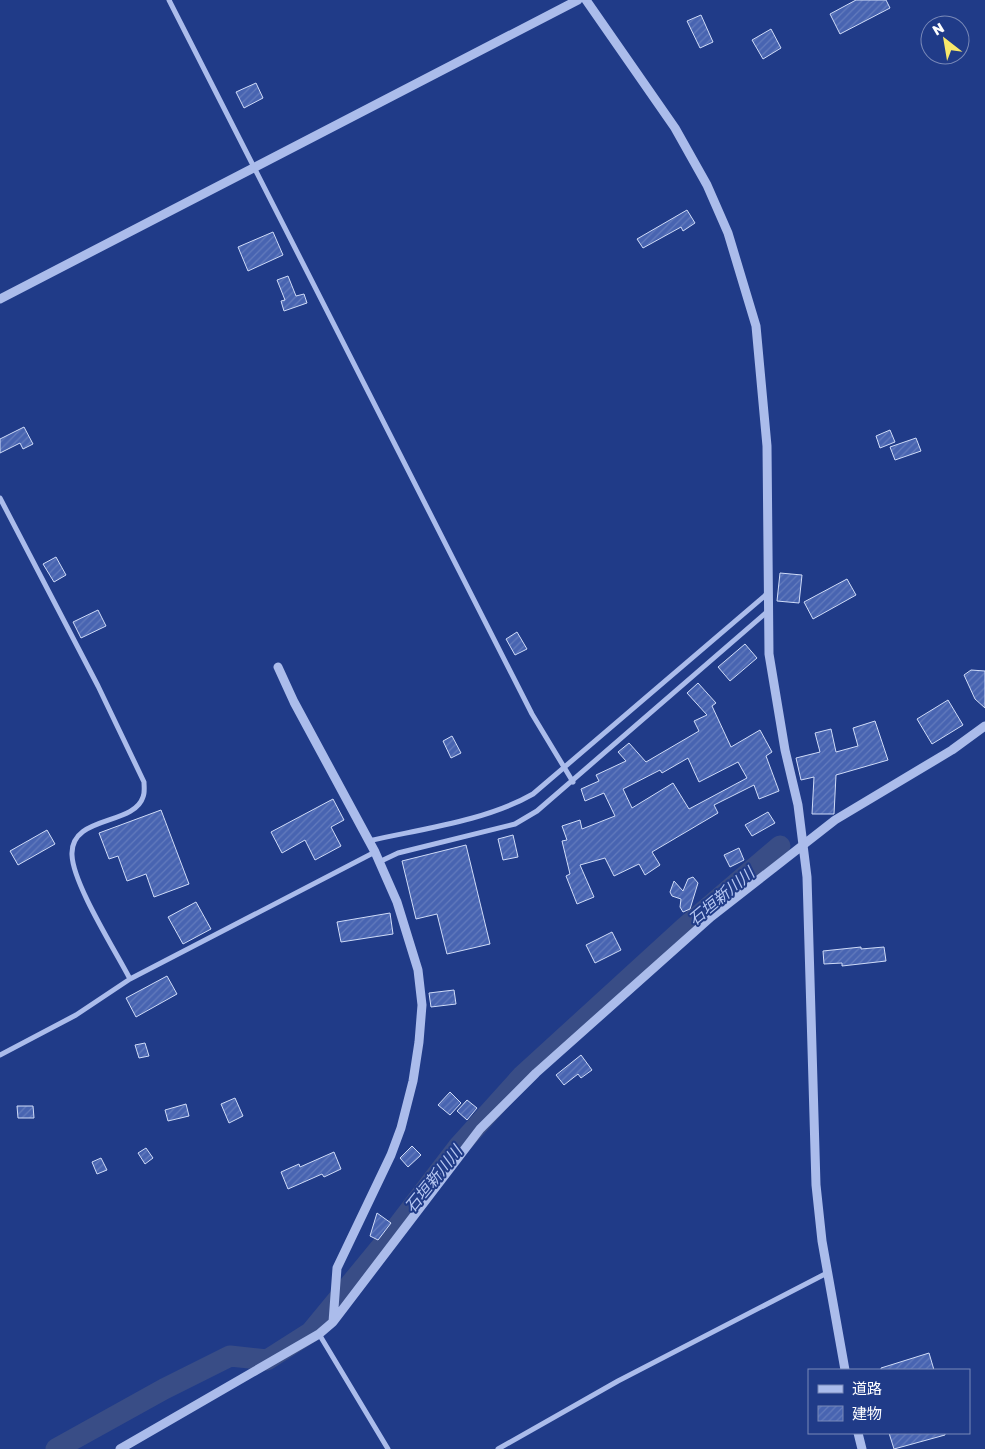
<svg xmlns="http://www.w3.org/2000/svg" width="985" height="1449" viewBox="0 0 985 1449" font-family="'Golos Text','Noto Sans JP',sans-serif">
  <style>
    .lines { fill: none; stroke-linecap: round; stroke-linejoin: round }
    .river { stroke: #394d86; stroke-width: 21 }
    .building { fill: url(#building-hatch); stroke: #cfdbf8; fill-rule: evenodd }
    .minor { stroke: #abbceb; stroke-width: 5 }
    .tertiary { stroke: #abbceb; stroke-width: 9 }
    .labels { text-anchor: middle; stroke-width: 4; stroke-linejoin: round; paint-order: stroke }
    .water-label { font-size: 16px; font-style: italic; fill: #b6c7f2; stroke: #203b88 }
  </style>
  <defs>
    <pattern id="building-hatch" width="6" height="6" patternUnits="userSpaceOnUse" patternTransform="scale(1.25)"><rect width="6" height="6" fill="#4864b1"/><path d="M-1 1l2-2M0 6l6-6M5 7l2-2" fill="none" stroke="#637bbd"/></pattern>
  </defs>
  <rect width="100%" height="100%" fill="#203b88"/>
  <g class="lines">
    <path class="river" d="M 56,1449 L 164,1389 L 230,1356 L 267,1360 L 311,1332 L 390,1236 L 458,1147 L 522,1076 L 684,928 L 780,846"/>
  </g>
  <path class="building" d="M 856,0 L 886,0 L 890,8 L 840,34 L 830,14 Z
    M 701,15 L 713,42 L 700,48 L 687,21 Z
    M 771,29 L 781,48 L 763,59 L 752,40 Z
    M 256,83 L 263,98 L 244,108 L 236,92 Z
    M 687,210 L 695,223 L 683,231 L 681,227 L 643,248 L 637,239 Z
    M 273,232 L 283,255 L 248,271 L 238,247 Z
    M 288,276 L 296,296 L 304,294 L 307,303 L 284,311 L 281,301 L 285,300 L 277,280 Z
    M 24,427 L 33,444 L 23,449 L 20,443 L 0,453 L 0,439 Z
    M 890,430 L 895,442 L 880,448 L 876,436 Z
    M 916,438 L 921,451 L 895,460 L 890,447 Z
    M 56,557 L 66,575 L 54,582 L 43,564 Z
    M 780,573 L 802,575 L 799,603 L 777,601 Z
    M 847,579 L 856,595 L 813,619 L 804,602 Z
    M 98,610 L 106,626 L 81,638 L 73,622 Z
    M 517,632 L 527,649 L 515,655 L 506,639 Z
    M 745,644 L 757,658 L 730,681 L 718,667 Z
    M 971,670 L 985,671 L 985,708 L 975,699 L 964,675 Z
    M 698,683 L 716,703 L 712,706 L 731,747 L 760,730 L 772,752 L 766,756 L 779,791 L 759,799 L 754,785 L 714,805 L 718,813 L 652,852 L 660,865 L 645,875 L 639,864 L 614,876 L 605,858 L 580,865 L 594,897 L 577,904 L 566,876 L 570,874 L 562,841 L 567,840 L 562,826 L 580,820 L 582,829 L 615,816 L 604,793 L 585,801 L 581,789 L 599,781 L 596,775 L 626,761 L 618,752 L 629,743 L 646,762 L 699,731 L 694,721 L 707,715 L 687,693 ZM 688,758 L 699,782 L 738,762 L 747,778 L 689,809 L 673,783 L 632,808 L 623,789 L 660,770 L 662,773 Z
    M 948,700 L 963,725 L 932,744 L 917,719 Z
    M 875,721 L 888,760 L 836,775 L 834,814 L 812,814 L 814,777 L 801,780 L 796,758 L 820,752 L 815,733 L 831,729 L 836,752 L 858,746 L 853,728 Z
    M 452,736 L 461,753 L 451,758 L 443,741 Z
    M 333,799 L 344,820 L 331,827 L 341,846 L 315,860 L 305,840 L 282,853 L 271,832 Z
    M 161,810 L 189,884 L 154,897 L 146,874 L 127,881 L 118,856 L 109,859 L 99,833 Z
    M 768,812 L 775,823 L 752,836 L 745,825 Z
    M 47,830 L 55,844 L 18,865 L 10,851 Z
    M 513,835 L 518,857 L 503,860 L 498,839 Z
    M 466,845 L 490,944 L 447,954 L 437,914 L 416,919 L 402,861 Z
    M 739,848 L 744,860 L 730,867 L 724,855 Z
    M 693,877 L 698,883 L 690,909 L 683,912 L 680,907 L 681,899 L 672,896 L 670,892 L 674,881 L 683,891 L 688,879 Z
    M 196,902 L 211,929 L 183,944 L 168,917 Z
    M 390,913 L 393,934 L 341,942 L 337,922 Z
    M 612,932 L 621,950 L 595,963 L 586,945 Z
    M 861,947 L 861,949 L 884,947 L 886,961 L 842,966 L 842,963 L 824,964 L 823,951 Z
    M 167,976 L 177,994 L 136,1017 L 126,998 Z
    M 454,990 L 456,1004 L 431,1007 L 429,993 Z
    M 145,1043 L 149,1056 L 139,1058 L 135,1045 Z
    M 581,1055 L 592,1070 L 581,1078 L 578,1074 L 564,1085 L 556,1075 Z
    M 450,1092 L 461,1103 L 450,1115 L 438,1105 Z
    M 235,1098 L 243,1116 L 229,1123 L 221,1104 Z
    M 467,1100 L 477,1108 L 467,1120 L 457,1111 Z
    M 186,1104 L 189,1116 L 168,1121 L 165,1110 Z
    M 17,1106 L 33,1106 L 34,1118 L 18,1118 Z
    M 412,1146 L 421,1155 L 408,1167 L 400,1158 Z
    M 146,1148 L 153,1158 L 145,1164 L 138,1153 Z
    M 334,1152 L 341,1169 L 324,1177 L 322,1174 L 288,1189 L 281,1172 L 299,1164 L 300,1167 Z
    M 101,1158 L 107,1170 L 97,1174 L 92,1162 Z
    M 377,1213 L 391,1223 L 378,1240 L 370,1236 Z
    M 929,1353 L 934,1370 L 881,1370 L 881,1368 Z
    M 889,1433 L 945,1433 L 945,1435 L 894,1449 Z"/>
  <g class="lines">
    <path class="minor" d="M 169,0 L 532,714 L 573,782
      M 0,498 L 98,686 L 144,782 C 144,786 145,793 143,797 C 134,826 70,815 72,855 C 73,884 115,950 130,979
      M 368,841 C 421,829 486,821 533,794 L 768,593
      M 379,862 L 398,853 L 515,824 L 537,811 L 768,611
      M 0,1055 L 76,1015 L 130,979 L 375,852
      M 319,1334 L 388,1449
      M 498,1449 L 618,1381 L 827,1273"/>
    <path class="tertiary" d="M 586,0 L 675,128 L 707,185 L 728,233 L 756,326 L 767,446 L 769,654 L 785,750 L 798,805 L 807,877 L 816,1185 L 822,1241 L 845,1370
      M 0,299 L 578,0
      M 278,667 L 294,702 L 375,852 L 397,902 L 418,970 L 422,1005 L 419,1042 L 413,1081 L 401,1128 L 391,1155 L 337,1268 L 333,1322
      M 858,1433 L 862,1449
      M 120,1449 L 319,1334 L 333,1322 L 480,1129 L 536,1073 L 711,917 L 835,820 L 952,750 L 985,726"/>
  </g>
  <g class="labels">
    <g class="water-label">
      <text transform="translate(721 896) rotate(-40)" y="6">石垣新川川</text>
      <text transform="translate(433 1179) rotate(-51)" y="6">石垣新川川</text>
    </g>
  </g>
  <rect x="808" y="1369" width="162" height="65" fill="#203b88" stroke="#7989b8"/>
  <rect x="818" y="1385" width="25" height="8" fill="#abbceb" stroke="#7989b8"/>
  <text x="852" y="1394" font-size="15" fill="#ffffff">道路</text>
  <rect x="818" y="1406" width="25" height="15" fill="url(#building-hatch)" stroke="#7989b8"/>
  <text x="852" y="1419" font-size="15" fill="#ffffff">建物</text>
  <g transform="translate(945 40) rotate(329)"><circle r="24" fill="#203b88" stroke="#7989b8"/>
  <path d="M0-4L9 19L0 12L-9 19Z" fill="#f8e86b"/>
  <text y="-8" font-size="14" font-weight="bold" text-anchor="middle" fill="#ffffff">N</text>
  </g>
</svg>
